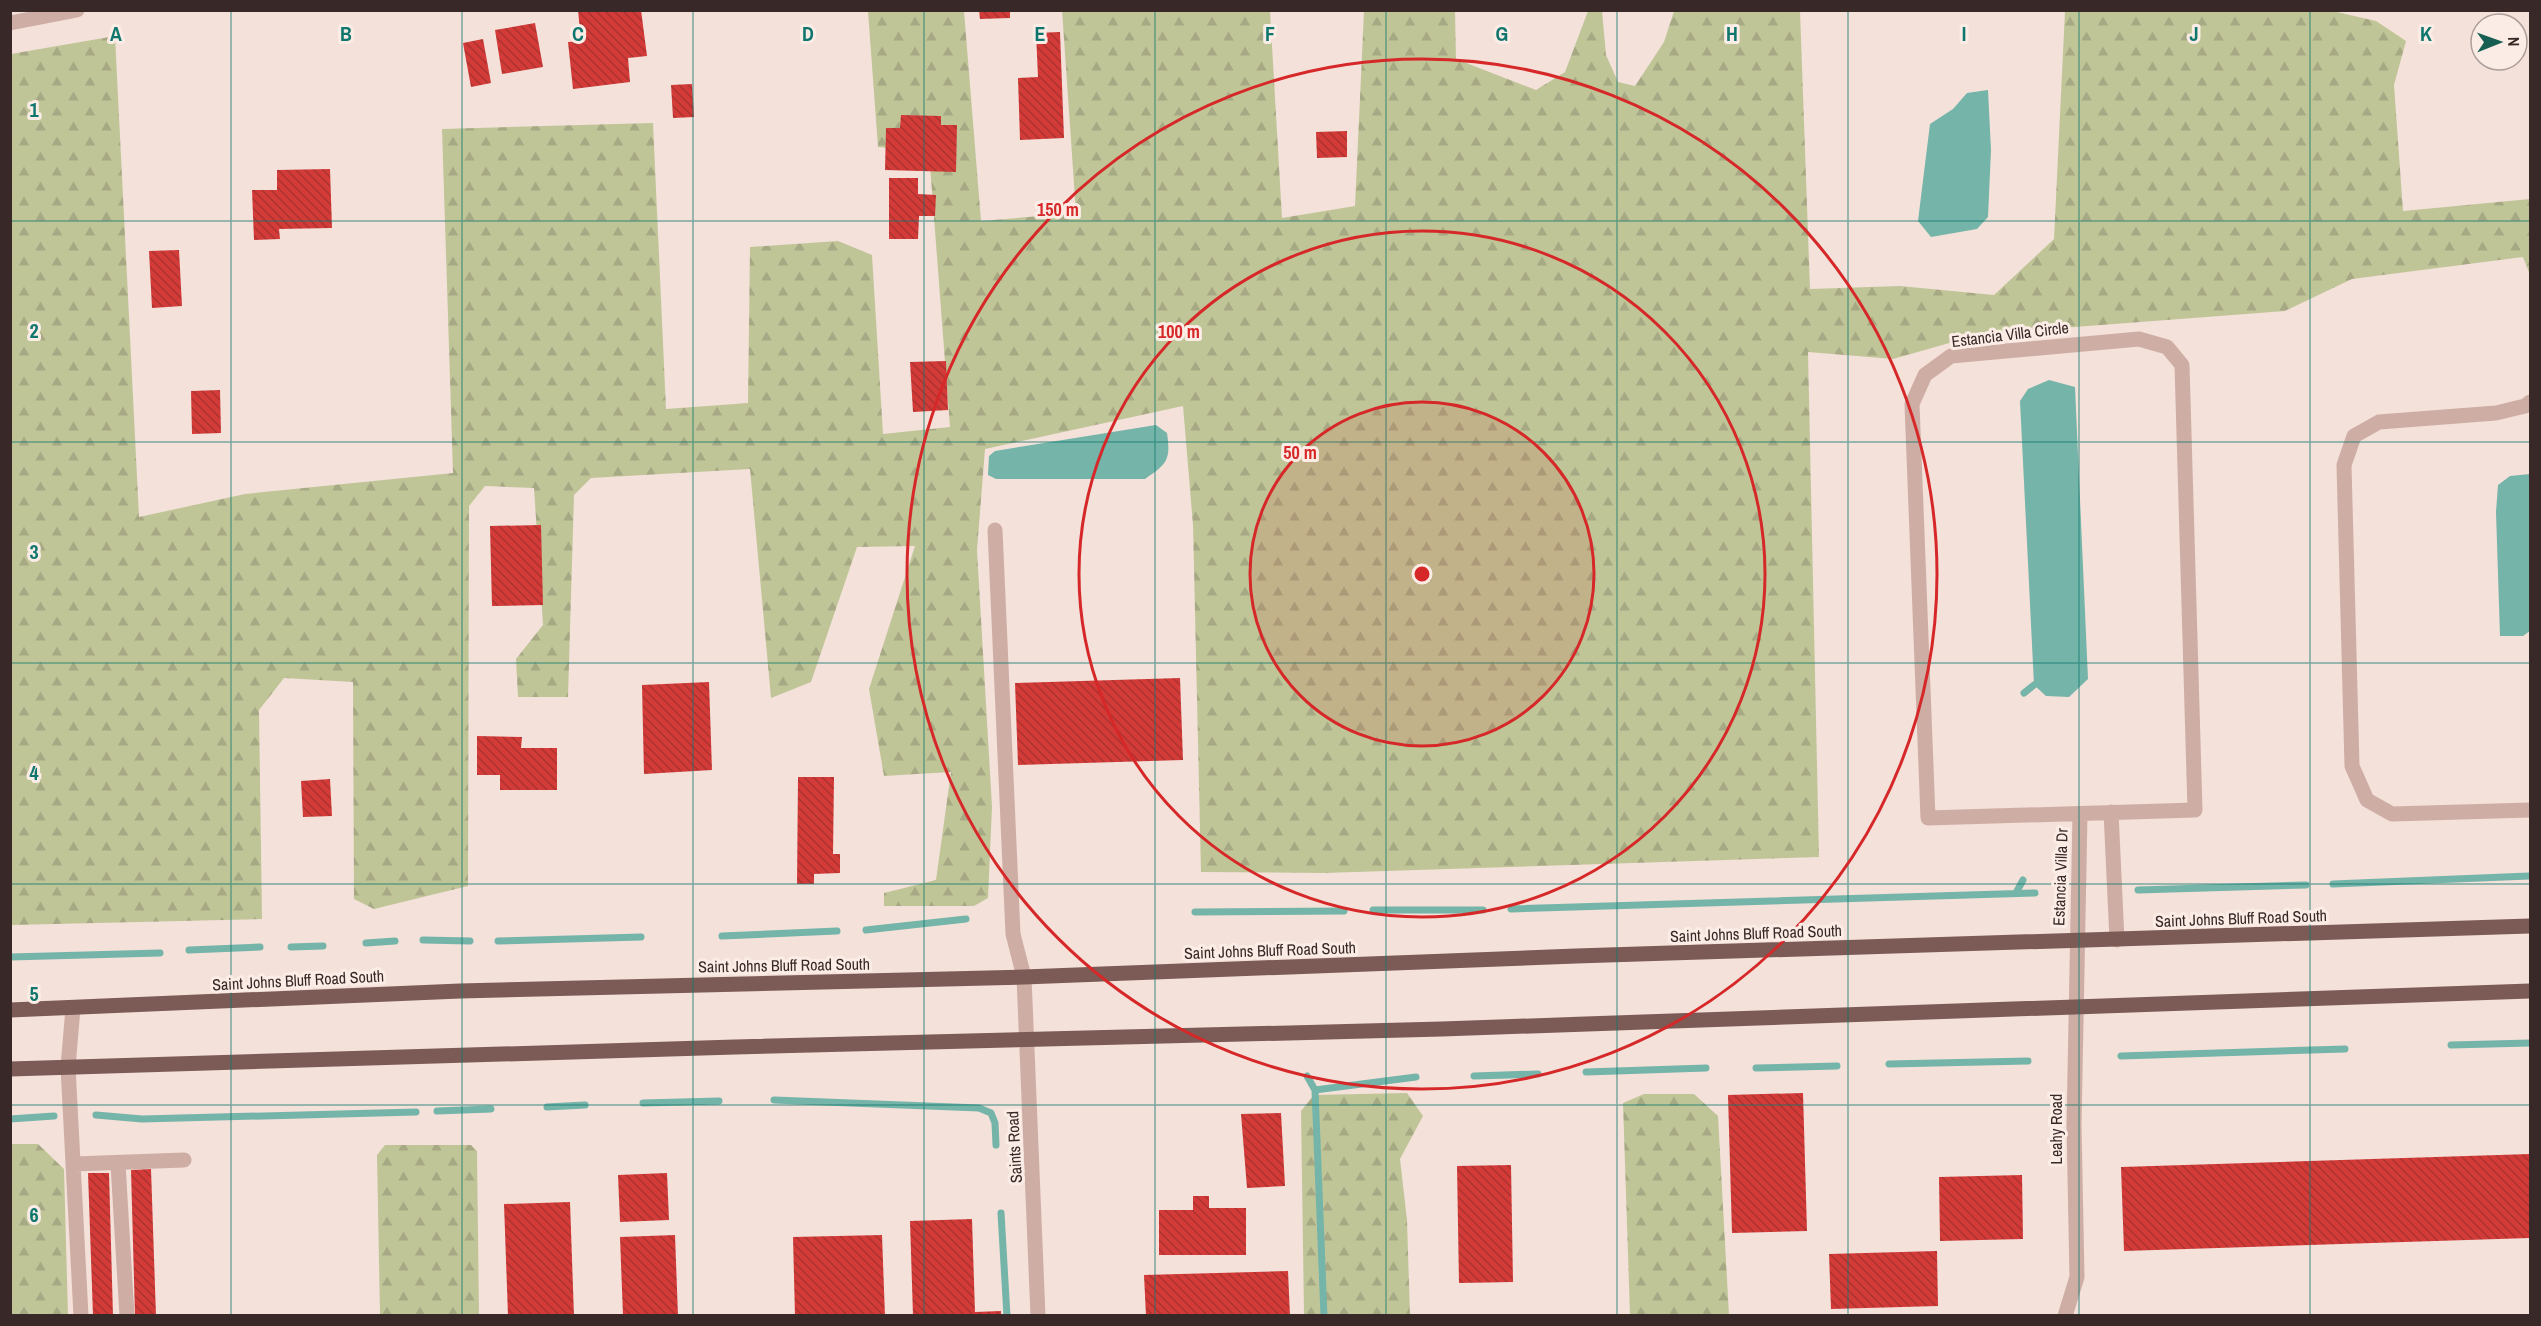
<svg xmlns="http://www.w3.org/2000/svg" width="2541" height="1326" viewBox="0 0 2541 1326" font-family="'Archivo Narrow',sans-serif">
  <style>
    .forest { fill: url(#forest-firs) }
    .water { fill: #75b4a8 }
    .lines { fill: none; stroke-linecap: round; stroke-linejoin: round }
    .stream { stroke: #75b4a8; stroke-width: 7 }
    .building { fill: url(#building-back-hatch) }
    .minor { stroke: #ceada4; stroke-width: 15 }
    .major { stroke: #7c5a56; stroke-width: 15 }
    .grid { fill: none; stroke: #0f766e; stroke-width: 1.5; stroke-opacity: 0.55 }
    .ring { fill: none; stroke: #d62828; stroke-width: 3 }
    .labels { text-anchor: middle; stroke-width: 6; stroke-linejoin: round; paint-order: stroke }
    .street-label { font-size: 16px; fill: #382827; stroke: #fbede6 }
    .grid-label { font-size: 20px; text-anchor: middle; font-weight: bold; fill: #0f766e; stroke: #fbede6; stroke-width: 6; stroke-linejoin: round; paint-order: stroke }
    .centre { fill: #d62828; stroke: #fbede6; stroke-width: 3 }
    .ring-label { font-size: 18px; text-anchor: middle; font-weight: bold; fill: #d62828; stroke: #fbede6; stroke-width: 6; stroke-linejoin: round; paint-order: stroke }
  </style>
  <defs>
    <pattern id="forest-firs" width="22" height="20" patternUnits="userSpaceOnUse" patternTransform="scale(1.5)"><rect width="22" height="20" fill="#c0c598"/><path d="M5 1l3.5 6h-7zM16 11l3.5 6h-7z" fill="#a6a983"/></pattern>
    <pattern id="building-back-hatch" width="6" height="6" patternUnits="userSpaceOnUse" patternTransform="scale(1.5)"><rect width="6" height="6" fill="#d33b39"/><path d="M-1 5l2 2M0 0l6 6M5-1l2 2" fill="none" stroke="#ac3230"/></pattern>
  </defs>
  <rect width="100%" height="100%" fill="#f4e1da"/>
  <path class="forest" d="M 1062,10 L 1270,11 L 1282,218 L 1355,206 L 1364,11 L 1455,11 L 1456,59 L 1536,90 L 1565,72 L 1588,11 L 1602,11 L 1606,55 L 1618,82 L 1635,86 L 1664,42 L 1674,11 L 1800,11 L 1810,289 L 1900,286 L 1994,295 L 2054,239 L 2065,11 L 2328,10 L 2376,21 L 2406,41 L 2394,85 L 2403,211 L 2530,199 L 2530,275 L 2523,257 L 2352,279 L 2285,311 L 1981,334 L 1893,359 L 1808,352 L 1819,857 L 1324,873 L 1201,872 L 1193,525 L 1183,406 L 985,449 L 977,550 L 992,807 L 988,898 L 974,906 L 884,906 L 884,893 L 936,880 L 951,772 L 884,776 L 869,689 L 915,546 L 857,547 L 811,682 L 771,698 L 750,469 L 591,478 L 574,495 L 568,697 L 518,697 L 516,659 L 543,625 L 534,488 L 485,486 L 469,506 L 468,886 L 374,909 L 354,899 L 353,682 L 284,678 L 259,710 L 262,919 L 11,925 L 11,54 L 115,36 L 139,517 L 245,494 L 453,473 L 442,129 L 653,123 L 666,409 L 748,403 L 750,247 L 838,241 L 872,255 L 883,434 L 950,427 L 929,152 L 878,147 L 868,11 L 964,11 L 981,221 L 1076,213 Z
    M 1407,1093 L 1423,1116 L 1400,1159 L 1407,1220 L 1410,1315 L 1304,1315 L 1301,1111 L 1314,1095 Z
    M 1644,1094 L 1694,1094 L 1718,1116 L 1729,1315 L 1630,1315 L 1623,1103 Z
    M 11,1144 L 38,1144 L 64,1169 L 68,1315 L 11,1315 Z
    M 385,1145 L 471,1145 L 477,1151 L 479,1315 L 380,1315 L 377,1155 Z"/>
  <path class="water" d="M 1988,90 L 1991,150 L 1988,217 L 1977,229 L 1931,237 L 1918,221 L 1930,124 L 1953,109 L 1967,93 Z
    M 2049,380 L 2075,387 L 2088,679 L 2069,697 L 2046,696 L 2034,685 L 2020,401 L 2028,389 Z
    M 1156,425 L 1167,433 C 1171,460 1167,464 1145,479 L 996,479 L 988,475 L 989,456 L 995,451 Z
    M 2530,474 L 2530,631 L 2523,636 L 2500,636 L 2496,512 L 2498,485 L 2510,476 Z"/>
  <g class="lines">
    <path class="stream" d="M 2024,693 L 2034,685
      M 2333,884 L 2529,876
      M 2138,890 L 2306,885
      M 2016,893 L 2023,880
      M 1511,909 L 2035,893
      M 1373,910 L 1483,910
      M 1195,912 L 1344,911
      M 866,930 L 966,919
      M 722,936 L 837,931
      M 423,940 L 470,941
      M 498,941 L 641,937
      M 366,943 L 395,941
      M 291,947 L 323,946
      M 189,950 L 260,947
      M 10,957 L 160,953
      M 2451,1045 L 2530,1043
      M 2121,1056 L 2345,1049
      M 1889,1064 L 2028,1061
      M 1756,1068 L 1837,1066
      M 1586,1072 L 1706,1068
      M 1307,1076 L 1315,1090 L 1416,1077
      M 1474,1076 L 1538,1074
      M 1315,1090 L 1324,1316
      M 774,1100 L 979,1108 L 991,1113 L 995,1123 L 996,1145
      M 643,1103 L 719,1101
      M 547,1107 L 585,1105
      M 437,1111 L 491,1109
      M 96,1115 L 142,1119 L 416,1112
      M 10,1119 L 54,1116
      M 1001,1213 L 1007,1316"/>
  </g>
  <path class="building" d="M 578,10 L 641,10 L 647,56 L 628,58 L 630,82 L 573,89 L 568,42 L 581,41 Z
    M 979,10 L 1010,10 L 1010,18 L 980,19 Z
    M 535,23 L 543,67 L 502,74 L 495,30 Z
    M 1060,32 L 1064,138 L 1020,140 L 1018,78 L 1038,77 L 1036,33 Z
    M 483,39 L 491,83 L 471,87 L 463,43 Z
    M 692,84 L 694,117 L 673,118 L 671,85 Z
    M 901,115 L 941,116 L 941,125 L 957,125 L 956,172 L 885,170 L 886,128 L 900,128 Z
    M 1347,131 L 1347,157 L 1317,158 L 1316,132 Z
    M 330,169 L 332,228 L 279,229 L 280,239 L 254,240 L 252,190 L 277,190 L 277,170 Z
    M 889,178 L 918,178 L 918,194 L 936,195 L 935,216 L 919,216 L 918,239 L 889,239 Z
    M 179,250 L 182,306 L 152,308 L 149,251 Z
    M 946,361 L 948,410 L 913,412 L 910,362 Z
    M 220,390 L 221,433 L 192,434 L 191,391 Z
    M 541,525 L 543,605 L 492,606 L 490,526 Z
    M 1180,678 L 1183,760 L 1018,765 L 1015,683 Z
    M 709,682 L 712,770 L 644,774 L 642,685 Z
    M 477,736 L 522,737 L 521,748 L 557,748 L 557,790 L 500,790 L 500,775 L 477,775 Z
    M 798,777 L 834,777 L 833,854 L 840,854 L 840,873 L 814,874 L 814,884 L 797,884 Z
    M 330,779 L 332,816 L 303,817 L 301,781 Z
    M 1803,1093 L 1807,1231 L 1732,1233 L 1728,1095 Z
    M 1281,1113 L 1285,1186 L 1247,1188 L 1241,1114 Z
    M 2530,1154 L 2530,1238 L 2124,1251 L 2121,1167 Z
    M 1511,1165 L 1513,1282 L 1459,1283 L 1457,1166 Z
    M 151,1169 L 156,1316 L 135,1316 L 131,1170 Z
    M 88,1173 L 109,1173 L 113,1316 L 93,1316 Z
    M 667,1173 L 669,1220 L 620,1222 L 618,1175 Z
    M 2022,1175 L 2023,1239 L 1940,1241 L 1939,1177 Z
    M 1193,1196 L 1209,1196 L 1209,1208 L 1246,1208 L 1246,1255 L 1159,1255 L 1159,1210 L 1193,1210 Z
    M 570,1202 L 574,1316 L 508,1316 L 504,1204 Z
    M 972,1219 L 975,1312 L 1001,1311 L 1001,1316 L 913,1316 L 910,1221 Z
    M 675,1235 L 678,1316 L 623,1316 L 620,1237 Z
    M 882,1235 L 885,1316 L 795,1316 L 793,1237 Z
    M 1937,1251 L 1938,1306 L 1831,1309 L 1829,1254 Z
    M 1288,1271 L 1290,1316 L 1146,1316 L 1144,1275 Z"/>
  <g class="lines">
    <path class="minor" d="M 10,23 L 77,10
      M 2139,339 L 2167,347 L 2182,365 L 2195,810 L 1928,818 L 1912,404 L 1925,375 L 1951,356 Z
      M 2530,402 L 2525,406 L 2496,413 L 2379,422 L 2354,436 L 2344,465 L 2352,766 L 2367,800 L 2392,814 L 2530,810
      M 995,530 L 1013,934 L 1024,977 L 1038,1316
      M 2111,812 L 2117,940
      M 73,1008 L 68,1067 L 81,1316
      M 74,1164 L 184,1160
      M 118,1164 L 127,1316
      M 2065,1316 L 2077,1277 L 2074,1125 L 2080,814"/>
    <path class="major" d="M 10,1010 L 460,991 L 1024,977 L 1576,956 L 2530,926
      M 10,1069 L 735,1047 L 1442,1029 L 2530,991"/>
  </g>
  <path class="grid" d="M 231,10 L 231,1316M 462,10 L 462,1316M 693,10 L 693,1316M 924,10 L 924,1316M 1155,10 L 1155,1316M 1386,10 L 1386,1316M 1617,10 L 1617,1316M 1848,10 L 1848,1316M 2079,10 L 2079,1316M 2310,10 L 2310,1316M 10,221 L 2530,221M 10,442 L 2530,442M 10,663 L 2530,663M 10,884 L 2530,884M 10,1105 L 2530,1105"/>
  <circle cx="1422" cy="574" r="172" fill="#d62828" fill-opacity=".12"/>
  <g class="ring">
    <circle cx="1422" cy="574" r="172"/>
    <circle cx="1422" cy="574" r="343"/>
    <circle cx="1422" cy="574" r="515"/>
  </g>
  <g class="labels">
    <g class="street-label">
      <text transform="translate(2010 334) rotate(-7)" y="6">Estancia Villa Circle</text>
      <text transform="translate(2060 877) rotate(-88)" y="6">Estancia Villa Dr</text>
      <text transform="translate(2241 918) rotate(-2)" y="6">Saint Johns Bluff Road South</text>
      <text transform="translate(1756 933) rotate(-2)" y="6">Saint Johns Bluff Road South</text>
      <text transform="translate(1270 950) rotate(-2)" y="6">Saint Johns Bluff Road South</text>
      <text transform="translate(784 965) rotate(-1)" y="6">Saint Johns Bluff Road South</text>
      <text transform="translate(298 980) rotate(-3)" y="6">Saint Johns Bluff Road South</text>
      <text transform="translate(2056 1129) rotate(-90)" y="6">Leahy Road</text>
      <text transform="translate(1014 1147) rotate(-93)" y="6">Saints Road</text>
    </g>
  </g>
  <g class="grid-label">
    <text x="116" y="41">A</text>
    <text x="346" y="41">B</text>
    <text x="578" y="41">C</text>
    <text x="808" y="41">D</text>
    <text x="1040" y="41">E</text>
    <text x="1270" y="41">F</text>
    <text x="1502" y="41">G</text>
    <text x="1732" y="41">H</text>
    <text x="1964" y="41">I</text>
    <text x="2194" y="41">J</text>
    <text x="2426" y="41">K</text>
    <text x="34" y="117">1</text>
    <text x="34" y="338">2</text>
    <text x="34" y="559">3</text>
    <text x="34" y="780">4</text>
    <text x="34" y="1001">5</text>
    <text x="34" y="1222">6</text>
  </g>
  <circle cx="1422" cy="574" r="9" class="centre"/>
  <g class="ring-label">
    <text x="1058" y="216">150 m</text>
    <text x="1179" y="338">100 m</text>
    <text x="1300" y="459">50 m</text>
  </g>
  <rect width="2541" height="1326" fill="none" stroke="#382827" stroke-width="24"/>
  <g transform="translate(2499 42) rotate(89)"><circle r="28" fill="#fbede6" stroke="#ad9e9a" stroke-width="1.5"/>
  <path d="M0-4.5L10 22L0 15L-10 22Z" fill="#175e53"/>
  <text y="-9" font-size="16" font-weight="bold" text-anchor="middle" fill="#382827">N</text>
  </g>
</svg>
